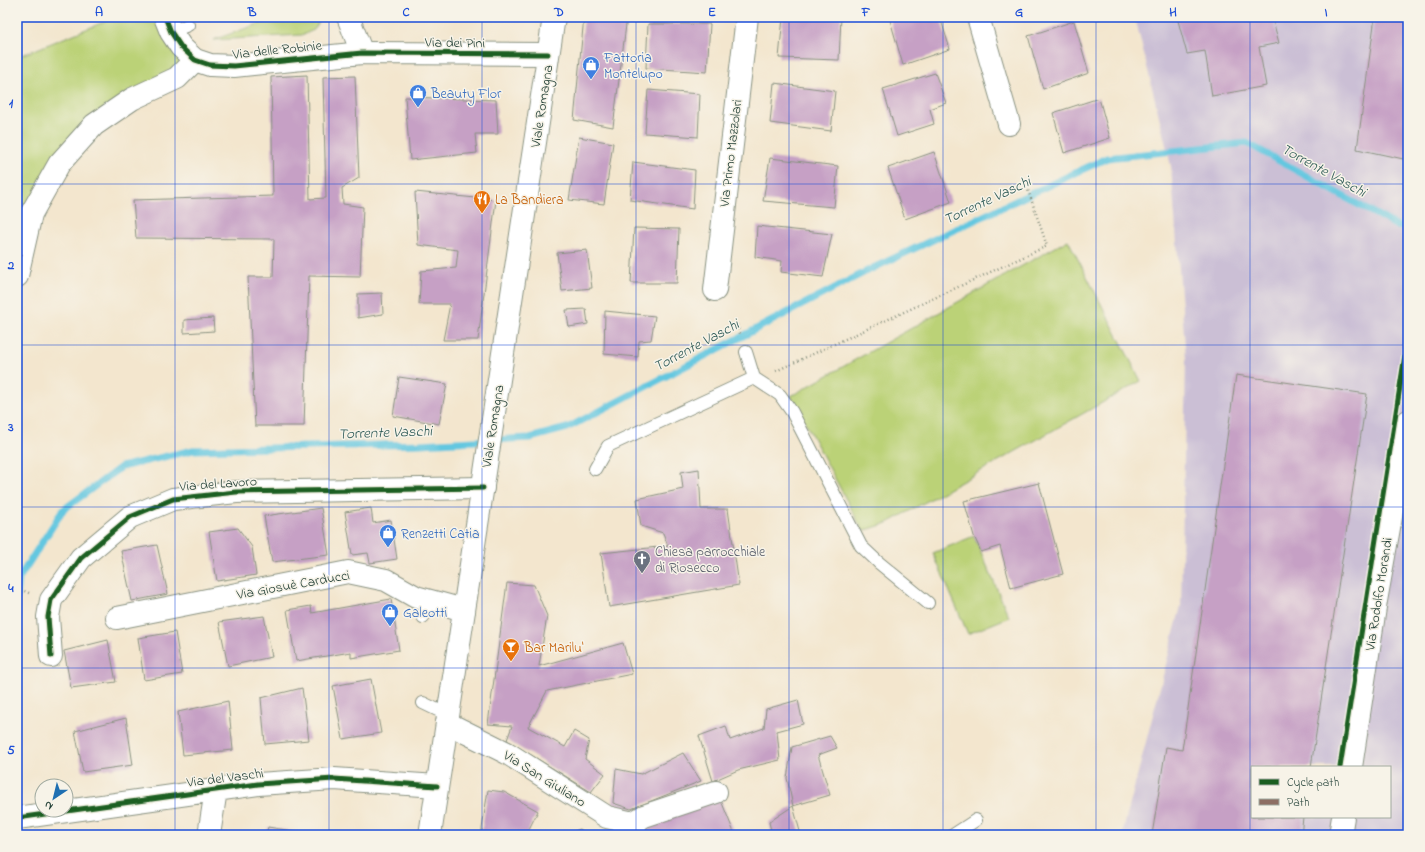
<svg xmlns="http://www.w3.org/2000/svg" width="1425" height="852" viewBox="0 0 1425 852" font-family="'Indie Flower',sans-serif">
  <style>
    .industrial { fill: #cbbfd5; fill-rule: evenodd }
    .green { fill: #bbd277; stroke: #6d8856 }
    .lines { fill: none; stroke-linecap: round; stroke-linejoin: round }
    .stream { stroke: #63c7e0; stroke-width: 7 }
    .building { fill: #c6a0c5 }
    .lane-casing { stroke: #899281; stroke-width: 14 }
    .street-casing { stroke: #899281; stroke-width: 24 }
    .secondary-casing { stroke: #899281; stroke-width: 24 }
    .path { stroke: #899281; stroke-width: 2.5; stroke-dasharray: 1 3; stroke-linecap: butt }
    .lane { stroke: #fff; stroke-width: 12 }
    .street { stroke: #fff; stroke-width: 22 }
    .secondary { stroke: #fff; stroke-width: 22 }
    .quiet { stroke: #8d6e63; stroke-width: 4; stroke-dasharray: 8 4; stroke-linecap: butt }
    .cycleway-casing { stroke: #f7f3e8; stroke-width: 8 }
    .cycleway { stroke: #1b5e20; stroke-width: 5 }
    .grid { fill: none; stroke: #1d4ed8; stroke-width: 1; stroke-opacity: 0.55 }
    .labels { text-anchor: middle; stroke-width: 3; stroke-linejoin: round; paint-order: stroke }
    .street-label { font-size: 14px; fill: #1f3d34; stroke: #f7f3e8 }
    .shop-label { font-size: 14px; fill: #366cbe; stroke: #f7f3e8; text-anchor: start }
    .food-label { font-size: 14px; fill: #c56008; stroke: #f7f3e8; text-anchor: start }
    .worship-label { font-size: 14px; fill: #5b616d; stroke: #f7f3e8; text-anchor: start }
    .water-label { font-size: 15px; font-style: italic; fill: #2d5956; stroke: #f7f3e8 }
    .neatline { fill: none; stroke: #1d4ed8; stroke-width: 1.5 }
    .grid-label { font-size: 13px; text-anchor: middle; font-weight: bold; fill: #1d4ed8 }
  </style>
  <rect width="100%" height="100%" fill="#f7f3e8"/>
  <filter id="ink" filterUnits="userSpaceOnUse"><feTurbulence type="fractalNoise" baseFrequency=".025" numOctaves="2"/><feDisplacementMap in="SourceGraphic" scale="8" xChannelSelector="R" yChannelSelector="G"/><feConvolveMatrix kernelMatrix="1 2 1 2 8 2 1 2 1" color-interpolation-filters="sRGB"/></filter>
  <filter id="wash" filterUnits="userSpaceOnUse"><feTurbulence type="fractalNoise" baseFrequency=".012" numOctaves="4" result="noise"/><feDisplacementMap in="SourceGraphic" scale="16" xChannelSelector="R" yChannelSelector="G"/><feGaussianBlur stdDeviation="0.9" result="paint"/><feColorMatrix in="noise" values="0 0 0 0 0 0 0 0 0 0 0 0 0 0 0 0 0 1.4 0 .05"/><feComposite in="paint" operator="in"/></filter>
  <g filter="url(#wash)">
    <rect width="100%" height="100%" fill="#f3e6ce"/>
    <path class="industrial" d="M 1135,17 L 1408,17 L 1408,835 L 1122,835 L 1181,606 L 1186,359 L 1171,166 ZM 1252,767 L 1390,767 L 1390,817 L 1252,817 Z"/>
    <path class="green" d="M 116,17 L 165,17 L 195,60 L 59,164 L 17,276 L 17,57 Z
      M 278,17 L 322,17 L 314,30 L 302,35 L 213,40 Z
      M 1068,240 L 1141,381 L 888,523 L 863,531 L 791,396 Z
      M 974,536 L 1009,617 L 968,634 L 933,553 Z"/>
    <g class="lines">
      <path class="stream" d="M 17,596 L 19,578 L 63,510 L 121,467 L 193,450 L 420,444 L 530,438 L 567,428 L 871,269 L 1107,158 L 1247,143 L 1397,226 L 1408,228"/>
    </g>
    <g id="blocks">
      <path class="building" d="M 584,17 L 627,17 L 613,127 L 574,120 Z
        M 783,17 L 841,17 L 839,60 L 779,58 Z
        M 898,17 L 940,17 L 950,49 L 903,65 L 890,20 Z
        M 1177,17 L 1272,17 L 1279,43 L 1259,47 L 1266,86 L 1212,96 L 1205,51 L 1187,54 Z
        M 1375,17 L 1408,17 L 1408,160 L 1357,149 Z
        M 1074,21 L 1089,73 L 1043,89 L 1028,36 Z
        M 648,24 L 710,24 L 707,72 L 646,68 Z
        M 935,73 L 946,103 L 930,109 L 934,124 L 897,136 L 883,89 Z
        M 307,75 L 310,199 L 326,198 L 323,77 L 355,76 L 359,178 L 342,188 L 343,204 L 363,207 L 360,277 L 309,276 L 304,426 L 255,426 L 248,277 L 273,277 L 274,239 L 136,238 L 133,200 L 273,196 L 271,77 Z
        M 774,83 L 835,91 L 831,131 L 770,123 Z
        M 648,90 L 700,94 L 698,137 L 645,133 Z
        M 405,97 L 496,100 L 498,134 L 475,134 L 477,153 L 410,160 Z
        M 1099,98 L 1110,138 L 1064,153 L 1053,113 Z
        M 579,137 L 613,143 L 604,204 L 569,200 Z
        M 934,152 L 951,202 L 905,219 L 888,168 Z
        M 770,158 L 838,166 L 834,207 L 763,201 Z
        M 633,162 L 695,170 L 693,209 L 630,200 Z
        M 415,192 L 496,200 L 478,340 L 443,340 L 450,304 L 419,304 L 421,271 L 456,268 L 458,250 L 418,245 Z
        M 757,226 L 832,234 L 823,277 L 781,272 L 782,261 L 755,257 Z
        M 634,228 L 679,229 L 677,283 L 631,283 Z
        M 587,250 L 592,288 L 562,291 L 557,253 Z
        M 382,293 L 383,314 L 358,318 L 358,294 Z
        M 586,309 L 588,324 L 569,327 L 566,310 Z
        M 605,311 L 655,316 L 651,340 L 639,341 L 638,357 L 604,354 Z
        M 213,318 L 214,331 L 184,333 L 184,320 Z
        M 1236,375 L 1367,394 L 1311,767 L 1252,767 L 1252,817 L 1303,817 L 1301,835 L 1152,835 L 1166,747 L 1182,750 Z
        M 399,377 L 447,384 L 439,424 L 393,416 Z
        M 699,469 L 701,509 L 728,509 L 739,585 L 609,607 L 601,553 L 668,546 L 663,533 L 641,526 L 637,499 L 683,489 L 681,472 Z
        M 1039,483 L 1063,574 L 1011,588 L 1000,546 L 981,552 L 974,536 L 964,501 Z
        M 321,508 L 329,555 L 272,562 L 264,516 Z
        M 371,508 L 373,523 L 391,520 L 397,559 L 370,563 L 368,553 L 352,555 L 345,512 Z
        M 238,528 L 252,547 L 256,575 L 217,581 L 209,532 Z
        M 157,545 L 168,594 L 132,601 L 121,551 Z
        M 507,583 L 534,585 L 547,616 L 539,666 L 623,643 L 632,674 L 547,691 L 528,727 L 565,747 L 574,731 L 589,740 L 585,759 L 605,774 L 591,792 L 507,740 L 512,726 L 488,724 Z
        M 391,599 L 399,650 L 351,658 L 351,652 L 296,661 L 287,610 L 311,606 L 312,613 Z
        M 264,616 L 272,657 L 228,666 L 219,622 Z
        M 175,632 L 182,674 L 144,680 L 138,638 Z
        M 108,640 L 116,682 L 71,688 L 64,651 Z
        M 371,679 L 381,733 L 343,739 L 333,686 Z
        M 302,688 L 309,740 L 265,744 L 261,698 Z
        M 798,700 L 803,724 L 777,731 L 780,760 L 738,770 L 713,781 L 699,736 L 726,726 L 730,740 L 764,728 L 766,709 Z
        M 228,701 L 233,750 L 183,755 L 178,712 Z
        M 126,718 L 133,765 L 83,772 L 75,731 Z
        M 830,736 L 837,748 L 818,755 L 830,795 L 793,806 L 787,778 L 792,747 Z
        M 683,753 L 701,781 L 631,809 L 613,803 L 616,769 L 641,774 Z
        M 488,790 L 504,792 L 538,811 L 526,835 L 481,835 Z
        M 720,798 L 735,835 L 645,835 L 641,824 Z
        M 793,806 L 801,835 L 772,835 L 769,822 Z
        M 268,827 L 310,834 L 310,835 L 266,835 Z
        M 580,829 L 588,835 L 565,835 Z"/>
    </g>
  </g>
  <g filter="url(#ink)">
    <use href="#blocks" fill-opacity="0" stroke="#899281" stroke-width="1"/>
    <g class="lines">
      <defs>
        <path id="lane" d="M 171,32 L 188,25
          M 746,352 L 754,378 L 780,395 L 792,412 L 861,546 L 878,562 L 928,603
          M 595,469 L 608,446 L 754,378
          M 423,617 L 435,602
          M 423,703 L 448,715
          M 953,835 L 976,820"/>
        <path id="street" d="M 348,17 L 362,53
          M 978,17 L 1009,124
          M 17,276 L 31,214 L 59,164 L 94,125 L 132,99 L 177,78 L 195,60
          M 715,290 L 747,17
          M 117,618 L 348,572 L 386,580 L 416,597 L 464,610
          M 51,656 L 48,617 L 51,600 L 81,558 L 130,517 L 173,499 L 236,492 L 483,488
          M 447,723 L 507,753 L 607,817 L 633,823 L 636,835
          M 1351,767 L 1376,601 L 1408,421
          M 17,818 L 258,784 L 334,779 L 437,786
          M 633,823 L 644,816 L 716,792
          M 209,835 L 216,790
          M 1340,835 L 1343,817"/>
        <path id="secondary" d="M 165,17 L 171,32 L 181,47 L 195,60 L 210,65 L 234,66 L 362,53 L 548,54
          M 430,835 L 554,17"/>
      </defs>
      <use href="#lane" class="lane-casing"/>
      <use href="#street" class="street-casing"/>
      <use href="#secondary" class="secondary-casing"/>
      <path class="path" d="M 737,325 L 741,336
        M 776,371 L 1047,246 L 1025,181
        M 17,588 L 29,593"/>
      <use href="#lane" class="lane"/>
      <use href="#street" class="street"/>
      <use href="#secondary" class="secondary"/>
      <path class="quiet" d="M 17,254 L 22,256"/>
      <defs>
        <path id="cycleway" d="M 165,17 L 171,32 L 181,47 L 195,60 L 210,65 L 234,66 L 362,53 L 548,54
          M 51,656 L 48,617 L 51,600 L 81,558 L 130,517 L 173,499 L 236,492 L 483,488
          M 1340,767 L 1408,336
          M 17,818 L 258,784 L 334,779 L 437,786"/>
      </defs>
      <use href="#cycleway" class="cycleway-casing"/>
      <use href="#cycleway" class="cycleway"/>
    </g>
  </g>
  <path class="grid" d="M 175,17 L 175,835M 329,17 L 329,835M 482,17 L 482,835M 636,17 L 636,835M 789,17 L 789,835M 943,17 L 943,835M 1096,17 L 1096,835M 1250,17 L 1250,835M 17,184 L 1408,184M 17,345 L 1408,345M 17,507 L 1408,507M 17,668 L 1408,668"/>
  <defs>
    <symbol id="shop-pin" viewBox="-11 -11 22 30"><path d="M0 17L-7.5 6A9.5 9.5 0 1 1 7.5 6Z" fill="#3f7fe0" stroke="#f7f3e8"/><path d="M-5-2.5h2.3a2.7 3.5 0 0 1 5.4 0H5L5.5 6h-11ZM-1.5-2.5h3a1.5 2.3 0 0 0-3 0Z" fill="#fff"/></symbol>
    <symbol id="restaurant-pin" viewBox="-11 -11 22 30"><path d="M0 17L-7.5 6A9.5 9.5 0 1 1 7.5 6Z" fill="#e8710a" stroke="#f7f3e8"/><path d="M-5-6h1v4h1v-4h1v4h1v-4h1v5L-1.5 .5V6h-2V.5L-5-1ZM5-6V6H3V1.5H1.5Q1.5-4 5-6Z" fill="#fff"/></symbol>
    <symbol id="church-pin" viewBox="-11 -11 22 30"><path d="M0 17L-7.5 6A9.5 9.5 0 1 1 7.5 6Z" fill="#6b7280" stroke="#f7f3e8"/><path d="M-1.2-6h2.4v3.5h3.3v2.4h-3.3V6h-2.4V-.1h-3.3v-2.4h3.3Z" fill="#fff"/></symbol>
    <symbol id="bar-pin" viewBox="-11 -11 22 30"><path d="M0 17L-7.5 6A9.5 9.5 0 1 1 7.5 6Z" fill="#e8710a" stroke="#f7f3e8"/><path d="M-6-5H6L.8 .8V4.5H3.5V6h-7V4.5H-.8V.8Z" fill="#fff"/></symbol>
  </defs>
  <g fill-rule="evenodd">
    <use href="#shop-pin" x="581" y="55" width="20" height="27"/>
    <use href="#shop-pin" x="408" y="83" width="20" height="27"/>
    <use href="#restaurant-pin" x="472" y="189" width="20" height="27"/>
    <use href="#shop-pin" x="378" y="523" width="20" height="27"/>
    <use href="#church-pin" x="632" y="549" width="20" height="27"/>
    <use href="#shop-pin" x="380" y="602" width="20" height="27"/>
    <use href="#bar-pin" x="501" y="637" width="20" height="27"/>
  </g>
  <g class="labels">
    <g class="street-label">
      <text transform="translate(455 42) rotate(1)" y="5">Via dei Pini</text>
      <text transform="translate(277 49) rotate(-6)" y="5">Via delle Robinie</text>
      <text transform="translate(541 106) rotate(-81)" y="5">Viale Romagna</text>
      <text transform="translate(730 153) rotate(-83)" y="5">Via Primo Mazzolari</text>
      <text transform="translate(492 426) rotate(-81)" y="5">Viale Romagna</text>
      <text transform="translate(218 483) rotate(-4)" y="5">Via del Lavoro</text>
      <text transform="translate(293 584) rotate(-10)" y="5">Via Giosuè Carducci</text>
      <text transform="translate(1378 594) rotate(-81)" y="5">Via Rodolfo Morandi</text>
      <text transform="translate(225 777) rotate(-7)" y="5">Via del Vaschi</text>
      <text transform="translate(545 778) rotate(32)" y="5">Via San Giuliano</text>
    </g>
    <g class="shop-label">
      <text x="604" y="62">Fattoria<tspan x="604" dy="16">Montelupo</tspan></text>
      <text x="431" y="98">Beauty Flor</text>
      <text x="401" y="538">Renzetti Catia</text>
      <text x="403" y="617">Galeotti</text>
    </g>
    <g class="food-label">
      <text x="495" y="204">La Bandiera</text>
      <text x="524" y="652">Bar Marilu'</text>
    </g>
    <g class="worship-label">
      <text x="655" y="556">Chiesa parrocchiale<tspan x="655" dy="16">di Riosecco</tspan></text>
    </g>
    <g class="water-label">
      <text transform="translate(1324 170) rotate(29)" y="5">Torrente Vaschi</text>
      <text transform="translate(987 200) rotate(-25)" y="5">Torrente Vaschi</text>
      <text transform="translate(696 345) rotate(-28)" y="5">Torrente Vaschi</text>
      <text transform="translate(385 432) rotate(-2)" y="5">Torrente Vaschi</text>
    </g>
  </g>
  <rect width="1425" height="852" fill="none" stroke="#f7f3e8" stroke-width="44"/>
  <rect x="1251" y="766" width="140" height="52" fill="#f7f3e8" stroke="#a1aaa0"/>
  <rect x="1259" y="779" width="20" height="6" fill="#1b5e20" stroke="#a1aaa0"/>
  <text x="1287" y="786" font-size="12" fill="#1f3d34">Cycle path</text>
  <rect x="1259" y="799" width="20" height="6" fill="#8d6e63" stroke="#a1aaa0"/>
  <text x="1287" y="806" font-size="12" fill="#1f3d34">Path</text>
  <g transform="translate(54 798) rotate(215)"><circle r="19" fill="#f7f3e8" stroke="#a1aaa0"/>
  <path d="M0-3L7 15L0 10L-7 15Z" fill="#1f6fb2"/>
  <text y="-6" font-size="11" font-weight="bold" text-anchor="middle" fill="#1f3d34">N</text>
  </g>
  <rect x="22" y="22" width="1381" height="808" class="neatline"/>
  <g class="grid-label">
    <text x="99" y="16">A</text>
    <text x="252" y="16">B</text>
    <text x="406" y="16">C</text>
    <text x="559" y="16">D</text>
    <text x="712" y="16">E</text>
    <text x="866" y="16">F</text>
    <text x="1019" y="16">G</text>
    <text x="1173" y="16">H</text>
    <text x="1326" y="16">I</text>
    <text x="11" y="107">1</text>
    <text x="11" y="269">2</text>
    <text x="11" y="431">3</text>
    <text x="11" y="592">4</text>
    <text x="11" y="754">5</text>
  </g>
</svg>
